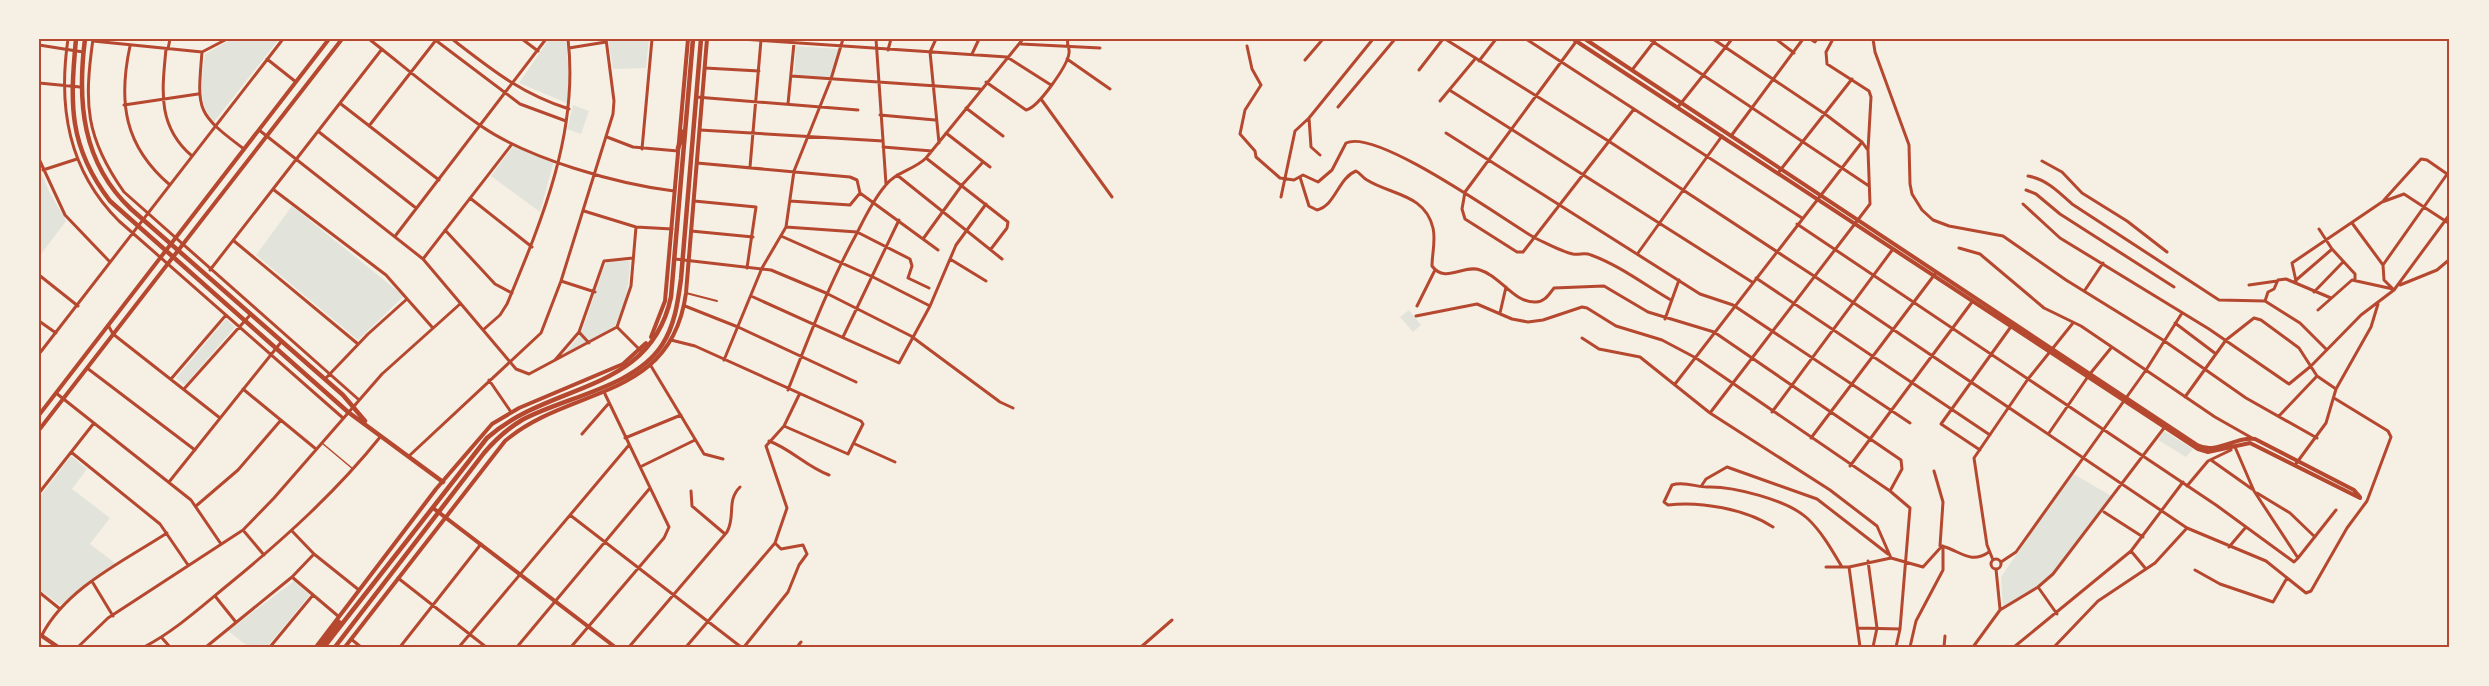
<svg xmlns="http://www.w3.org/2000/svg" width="2489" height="686" viewBox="0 0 2489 686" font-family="'Public Sans',sans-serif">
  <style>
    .green { fill: #e2e4dc }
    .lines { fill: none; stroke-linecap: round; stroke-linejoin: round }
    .service { stroke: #b5482f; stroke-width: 1.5 }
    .pedestrian { stroke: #b5482f; stroke-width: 2 }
    .minor { stroke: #b5482f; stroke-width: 3 }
    .tertiary { stroke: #b5482f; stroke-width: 4 }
    .secondary { stroke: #b5482f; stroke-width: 4 }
    .primary { stroke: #b5482f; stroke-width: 4.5 }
    .trunk { stroke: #b5482f; stroke-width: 4.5 }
    .neatline { fill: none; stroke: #b5482f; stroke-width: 2 }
  </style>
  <rect width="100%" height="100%" fill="#f6efe4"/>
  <path class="green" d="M 232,39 L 279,39 L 214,122 C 196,103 202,79 205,54 Z
    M 549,39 L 566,39 L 570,85 L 567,103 L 519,83 Z
    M 608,39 L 649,39 L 646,68 L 613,69 Z
    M 796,46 L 840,49 L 831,78 L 794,76 Z
    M 573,105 L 589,111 L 581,134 L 567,129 Z
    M 513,146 L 554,161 L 540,212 L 491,176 Z
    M 39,167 L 49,191 L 66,221 L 39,257 Z
    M 292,206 L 404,296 L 358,340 L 256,255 Z
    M 608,261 L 630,261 C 629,284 626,305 615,326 L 562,356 C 569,348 577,340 582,330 C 588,317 602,266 608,261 Z
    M 1409,310 L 1421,325 L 1413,332 L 1400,317 Z
    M 226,319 L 235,327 L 185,385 L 176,378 Z
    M 2164,431 L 2193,449 L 2186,457 L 2158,440 Z
    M 71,456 L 87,469 L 72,489 L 110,518 L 90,544 L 115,563 L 60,605 L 39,589 L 39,498 Z
    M 2072,473 L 2113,497 L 2053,574 L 2038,587 L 2003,607 L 2001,577 Z
    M 294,581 L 310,595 L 267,647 L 249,647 L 228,631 Z"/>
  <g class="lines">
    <path class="service" d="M 322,443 L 353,469"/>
    <path class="pedestrian" d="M 686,293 L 717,301"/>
    <path class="minor" d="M 68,39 C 58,107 68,170 119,221 L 343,418
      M 93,39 C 84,104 85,137 124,192 L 358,399
      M 369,39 C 406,68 442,99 481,126 C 529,159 617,184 674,191
      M 434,39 L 520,104 L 566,121
      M 452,39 C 491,69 521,94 569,109
      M 522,39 L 538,51
      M 741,39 L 1007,57 L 1051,85
      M 876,39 L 886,184
      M 936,39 L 930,52 L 939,143
      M 1142,39 L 1144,39
      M 1445,39 L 1610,142 L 1814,276 L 2187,528 L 2266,561 L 2306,593 L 2311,591 L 2347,528 L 2367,501 L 2391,437 L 2388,431 L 2334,398
      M 1526,39 L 1802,218
      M 1578,39 L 1465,192 L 1462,209 L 1465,219 L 1517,252 L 1523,252 L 1634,109
      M 1649,39 L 1869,186
      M 1713,39 L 1825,114 L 1862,142 L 1867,149
      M 1776,39 L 1794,53
      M 1810,39 L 1815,42 L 1817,39
      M 1873,39 L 1875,52 L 1909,145 L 1910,184 L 1912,194 L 1922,210 L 1933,220 L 1949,226 L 2003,236 L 2066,280 L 2163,340 L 2246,398 L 2317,438
      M 93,41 L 202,52 L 227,39
      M 1021,44 L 1100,48
      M 39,45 L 83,52
      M 130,46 C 118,102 124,146 170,185
      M 1247,46 L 1252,69 L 1261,85 L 1245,110 L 1240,134 L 1255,151 L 1256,157 L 1280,178 L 1294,180 L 1303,175 L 1318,182 L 1332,170 L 1346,143 C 1377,128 1504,220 1535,238 C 1546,243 1562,252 1573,254 C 1580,255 1585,252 1591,255 C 1619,265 1645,285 1671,300
      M 569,48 L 606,42
      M 166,49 C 162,91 157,126 192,156
      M 168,49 L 170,39
      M 888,50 L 891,39
      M 202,52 C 197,111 196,113 244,149
      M 972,54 L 979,39
      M 267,59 L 296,82
      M 1067,59 L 1110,89
      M 1305,60 L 1323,39
      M 1479,61 L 1496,39
      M 705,68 L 759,71
      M 1419,70 L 1443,39
      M 1632,70 L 1656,39
      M 791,76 L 980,89
      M 986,82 L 1026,110 C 1038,108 1068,65 1069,53 C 1070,47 1066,45 1068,39
      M 39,83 L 80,87
      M 1451,91 L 1752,282
      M 696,97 L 858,110
      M 1041,99 L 1112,197
      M 1440,101 L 1475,59
      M 341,104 L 439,180
      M 788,104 L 794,43
      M 124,105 L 198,94
      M 1338,107 L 1395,39
      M 1678,107 L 1732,39
      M 966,108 L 1003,136
      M 880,115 L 935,120
      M 1309,118 L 1311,147 L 1320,155
      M 369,126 L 436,40
      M 259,130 L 423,259 L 516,369 L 529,374 L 617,327 L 631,286 L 636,227
      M 700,130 L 883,141
      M 319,132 L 416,208
      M 946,133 L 990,167
      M 1446,133 L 1700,294 L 1733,305 L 1910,423
      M 1731,136 L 1803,39
      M 607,137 L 633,147 L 678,151
      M 883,147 L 932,151
      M 642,149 L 652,39
      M 926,158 L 1008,222 L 1007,228 L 991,249
      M 39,159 L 65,215 L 109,261
      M 2042,161 L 2062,172 L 2082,193 L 2127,221 L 2167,252
      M 697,163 L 850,177 L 857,180 L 860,193
      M 750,167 L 761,40
      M 43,170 L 77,159
      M 1778,173 L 1852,79
      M 897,175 L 1002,259
      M 2028,176 C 2046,179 2059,192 2072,204 L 2219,300 L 2265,301 L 2300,323 L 2326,349
      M 1300,177 L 1309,206 L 1317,210 C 1336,205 1338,178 1356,171 C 1360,173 1363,178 1367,180 C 1391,195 1425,194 1433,228 C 1436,240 1432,254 1432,266 C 1445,284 1464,264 1480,270 C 1501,276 1513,303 1536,302 C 1545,302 1549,294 1554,288 L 1604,286 L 1648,312 L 1714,332 L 1901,460 L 1902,469 L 1890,491
      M 274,190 L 386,275 L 432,327
      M 2026,190 L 2036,194 L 2060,214 L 2174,287
      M 860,193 L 938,250
      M 1281,197 L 1295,131 L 1309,118 L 1373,39
      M 470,198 L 532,247
      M 2384,200 L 2421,159 L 2427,160 L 2450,176
      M 694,201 L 756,207 L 747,268
      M 790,201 L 850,205 L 860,193
      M 2023,204 L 2060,238 L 2209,329 L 2289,384 L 2311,366 L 2361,315 L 2394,290 L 2450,214
      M 584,211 L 636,227 L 672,229
      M 2352,223 L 2383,265
      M 1797,224 L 2216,505 L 2294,562 L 2298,558 L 2254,491 L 2235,447
      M 786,227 L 857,232 L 910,259 L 912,266 L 908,278 L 929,288
      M 2319,229 L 2332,249 L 2355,274 L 2355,279
      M 445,230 L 495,284 L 512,293
      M 691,231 L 753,237
      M 396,235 L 546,39
      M 781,236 L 873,277 L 930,306
      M 923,239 L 962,185 L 983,162
      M 234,241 L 358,344
      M 1959,248 L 1980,254 L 2044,308 L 2081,326 L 2215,417 L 2252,438
      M 1638,253 L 1722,136
      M 423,259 L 512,144
      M 675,259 L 771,270 L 826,293 L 911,336 L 1000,402 L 1013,408
      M 950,259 L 986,281
      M 210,270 L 382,49
      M 39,275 L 78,306
      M 1756,278 L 1990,435
      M 561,281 L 595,292
      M 2295,281 L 2331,250
      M 2296,281 L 2292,263 L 2382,202 L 2404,194 L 2450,224
      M 2249,285 L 2277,281
      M 2400,285 L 2437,270 L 2450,259
      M 2085,290 L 2103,263
      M 2394,290 L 2384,280 L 2383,265 L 2450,170
      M 2314,292 L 2343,262
      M 751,296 L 899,363 L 930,306 L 956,245 L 986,204
      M 2265,301 L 2268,292 L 2274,289 L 2278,280 L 2286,279 L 2331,298
      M 685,306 L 738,327 L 856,382
      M 1417,306 L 1435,270
      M 2318,310 L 2352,280 L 2393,289
      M 1500,313 L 1506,287
      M 1416,316 L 1477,304 L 1512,319 L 1528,322 L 1543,320 L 1582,307 L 1587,308 L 1616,326 L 1662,340 L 1696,358 L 1890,491 L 1910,508 L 1900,629 L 1896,647
      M 1665,319 L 1679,280
      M 39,321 L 56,333
      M 2175,323 L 2216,354
      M 108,325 L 113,334 L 220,418
      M 617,327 L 640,350
      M 483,330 L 500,315 L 507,304 C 542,220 579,132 568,39
      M 579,332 L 589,343
      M 843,337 L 899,220
      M 1582,338 L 1599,349 L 1640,357 L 1710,413 L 1830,490 L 1877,526 L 1891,558
      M 671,340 L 695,346 L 861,421 L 863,424 L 848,454 L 784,426
      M 39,354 L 283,39
      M 555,360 L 579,332 L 604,261 L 633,258
      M 724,360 L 762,268 L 786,227 L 794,171 L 831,79 L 843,39
      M 651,366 L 704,454 L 723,459
      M 87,368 L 195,450
      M 2089,375 L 2111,348
      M 171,379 L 226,315
      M 325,379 L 368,334 L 407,299
      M 489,380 L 511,412
      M 1675,384 L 1862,142
      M 184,389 L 251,314
      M 243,389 L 316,449
      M 788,390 C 809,337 829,284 857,233 C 865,217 873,200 885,186 C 895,172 914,170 926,158 L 1023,39
      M 56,393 L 191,500 L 221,544
      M 2185,397 L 2226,340 L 2254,318 L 2261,320 L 2299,348 L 2317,376 L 2336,389
      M 1772,412 L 1893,249
      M 1710,413 L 1870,204 L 1868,150 L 1871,97 L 1869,91 L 1827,64 L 1826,52 L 1833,39
      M 2279,416 L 2317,376
      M 2049,433 L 2087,378
      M 582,434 L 609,403
      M 625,438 L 681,415
      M 1811,438 L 1935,274
      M 769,441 C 791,449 807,467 829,475
      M 855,444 L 895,462
      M 1980,450 L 1941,424 L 2010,328
      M 71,452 L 160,524 L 188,565
      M 409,456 L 541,333 L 561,281 L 613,114 L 614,101 L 606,39
      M 2211,460 L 2252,489
      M 2295,465 L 2326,423 L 2336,389 L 2371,327 L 2378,304
      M 1850,466 L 1972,302
      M 640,467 L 695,440
      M 1934,471 L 1943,502 L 1940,546
      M 169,482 L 282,341
      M 1702,485 L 1706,479 L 1727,467 L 1817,499 L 1888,554
      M 2187,486 L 2208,461 L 2231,450
      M 691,491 L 692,506 L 725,534
      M 39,493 L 94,423
      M 2257,493 L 2290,513 L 2315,537
      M 196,506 L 238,470 L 281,420
      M 2104,512 L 2143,537
      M 570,515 L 741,647
      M 1773,527 C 1746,509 1700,501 1668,505 L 1664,502 L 1672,485 C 1684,481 1696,487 1707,487 C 1733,486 1787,500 1807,518 C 1822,532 1832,550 1842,567
      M 243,530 L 264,555
      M 292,531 L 314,554 L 359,590
      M 2229,547 L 2246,527
      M 2131,551 L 2146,569
      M 2298,558 L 2336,510
      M1991 564a5 5 0 1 1 10 0a5 5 0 1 1-10 0Z
      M 1993,560 L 1987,545 L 1974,458 L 2028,379 L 2073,323
      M 1868,561 L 1877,628 L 1873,647
      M 2001,562 L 2016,552 L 2146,370 L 2182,313
      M 1826,567 L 1849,567 L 1891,558 L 1923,567 L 1942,546 C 1961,551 1970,565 1989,552
      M 1849,567 L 1860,647
      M 1996,569 L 2000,609
      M 2195,570 L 2220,584 L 2273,602 L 2287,578
      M 292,577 L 338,616
      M 398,578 L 486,647
      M 93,583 L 113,616
      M 2038,587 L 2057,614
      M 39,592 L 60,609
      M 215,596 L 235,621
      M 1858,628 L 1900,629
      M 42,635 C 66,588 124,561 167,533
      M 162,638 L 170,647
      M 351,639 L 361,647
      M 78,647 L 108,618 L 243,530 L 274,498 L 382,374 L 460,304
      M 144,647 C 175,631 202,606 229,584 C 285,538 336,492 381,436
      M 206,647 L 292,577 L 314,554
      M 270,647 L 313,595
      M 400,647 L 481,544
      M 459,647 L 629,445
      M 517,647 L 650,488
      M 571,647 L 664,538 L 669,527 L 605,394
      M 629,647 L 727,532 C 736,516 726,501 740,487
      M 686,647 L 775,543 L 787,508 L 766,446 L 784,426 L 799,395
      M 744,647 L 788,592 L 799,565 L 807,554 L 803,545 L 781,549 L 775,543
      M 797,647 L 801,642
      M 1141,647 L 1172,620
      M 1910,647 L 1916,621 L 1943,570 L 1943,546
      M 1944,647 L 1945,636
      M 1973,647 L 2000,610 L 2038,587 L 2053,574 L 2164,428
      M 2014,647 L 2131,551 L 2183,482
      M 2054,647 L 2098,601 L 2155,563 L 2187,528"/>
    <path class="tertiary" d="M 1573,39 L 2198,449 L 2208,452 L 2250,443 L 2360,498
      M 1585,39 L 2197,445 C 2217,455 2235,436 2255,439 L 2354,490 L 2360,497
      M 433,508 L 615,647"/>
    <path class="secondary" d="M 651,337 L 665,301 L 688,39
      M 39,415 L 329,39
      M 39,430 L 342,39
      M 39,634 L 58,647
      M 39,645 L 41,647
      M 316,647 L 436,489 L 492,424 L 519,408 L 623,364 L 646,343
      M 345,647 L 505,441 C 571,385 671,402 686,293 L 707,39"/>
    <path class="primary" d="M 76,39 C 70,104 68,146 110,201 L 348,412 L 443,482
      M 85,39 C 77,102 82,163 131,209 L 343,395 L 365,421"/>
    <path class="trunk" d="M 678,148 L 684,131
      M 319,647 L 339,622
      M 324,647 L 487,438 C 551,381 650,395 671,297 L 693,39
      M 335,647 L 484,453 C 495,440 507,429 522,420 C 565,397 635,387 662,345 C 675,325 678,301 681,279 L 701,39"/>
  </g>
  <rect width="2489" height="686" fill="none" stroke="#f6efe4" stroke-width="81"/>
  <rect x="40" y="40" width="2408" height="606" class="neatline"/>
</svg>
